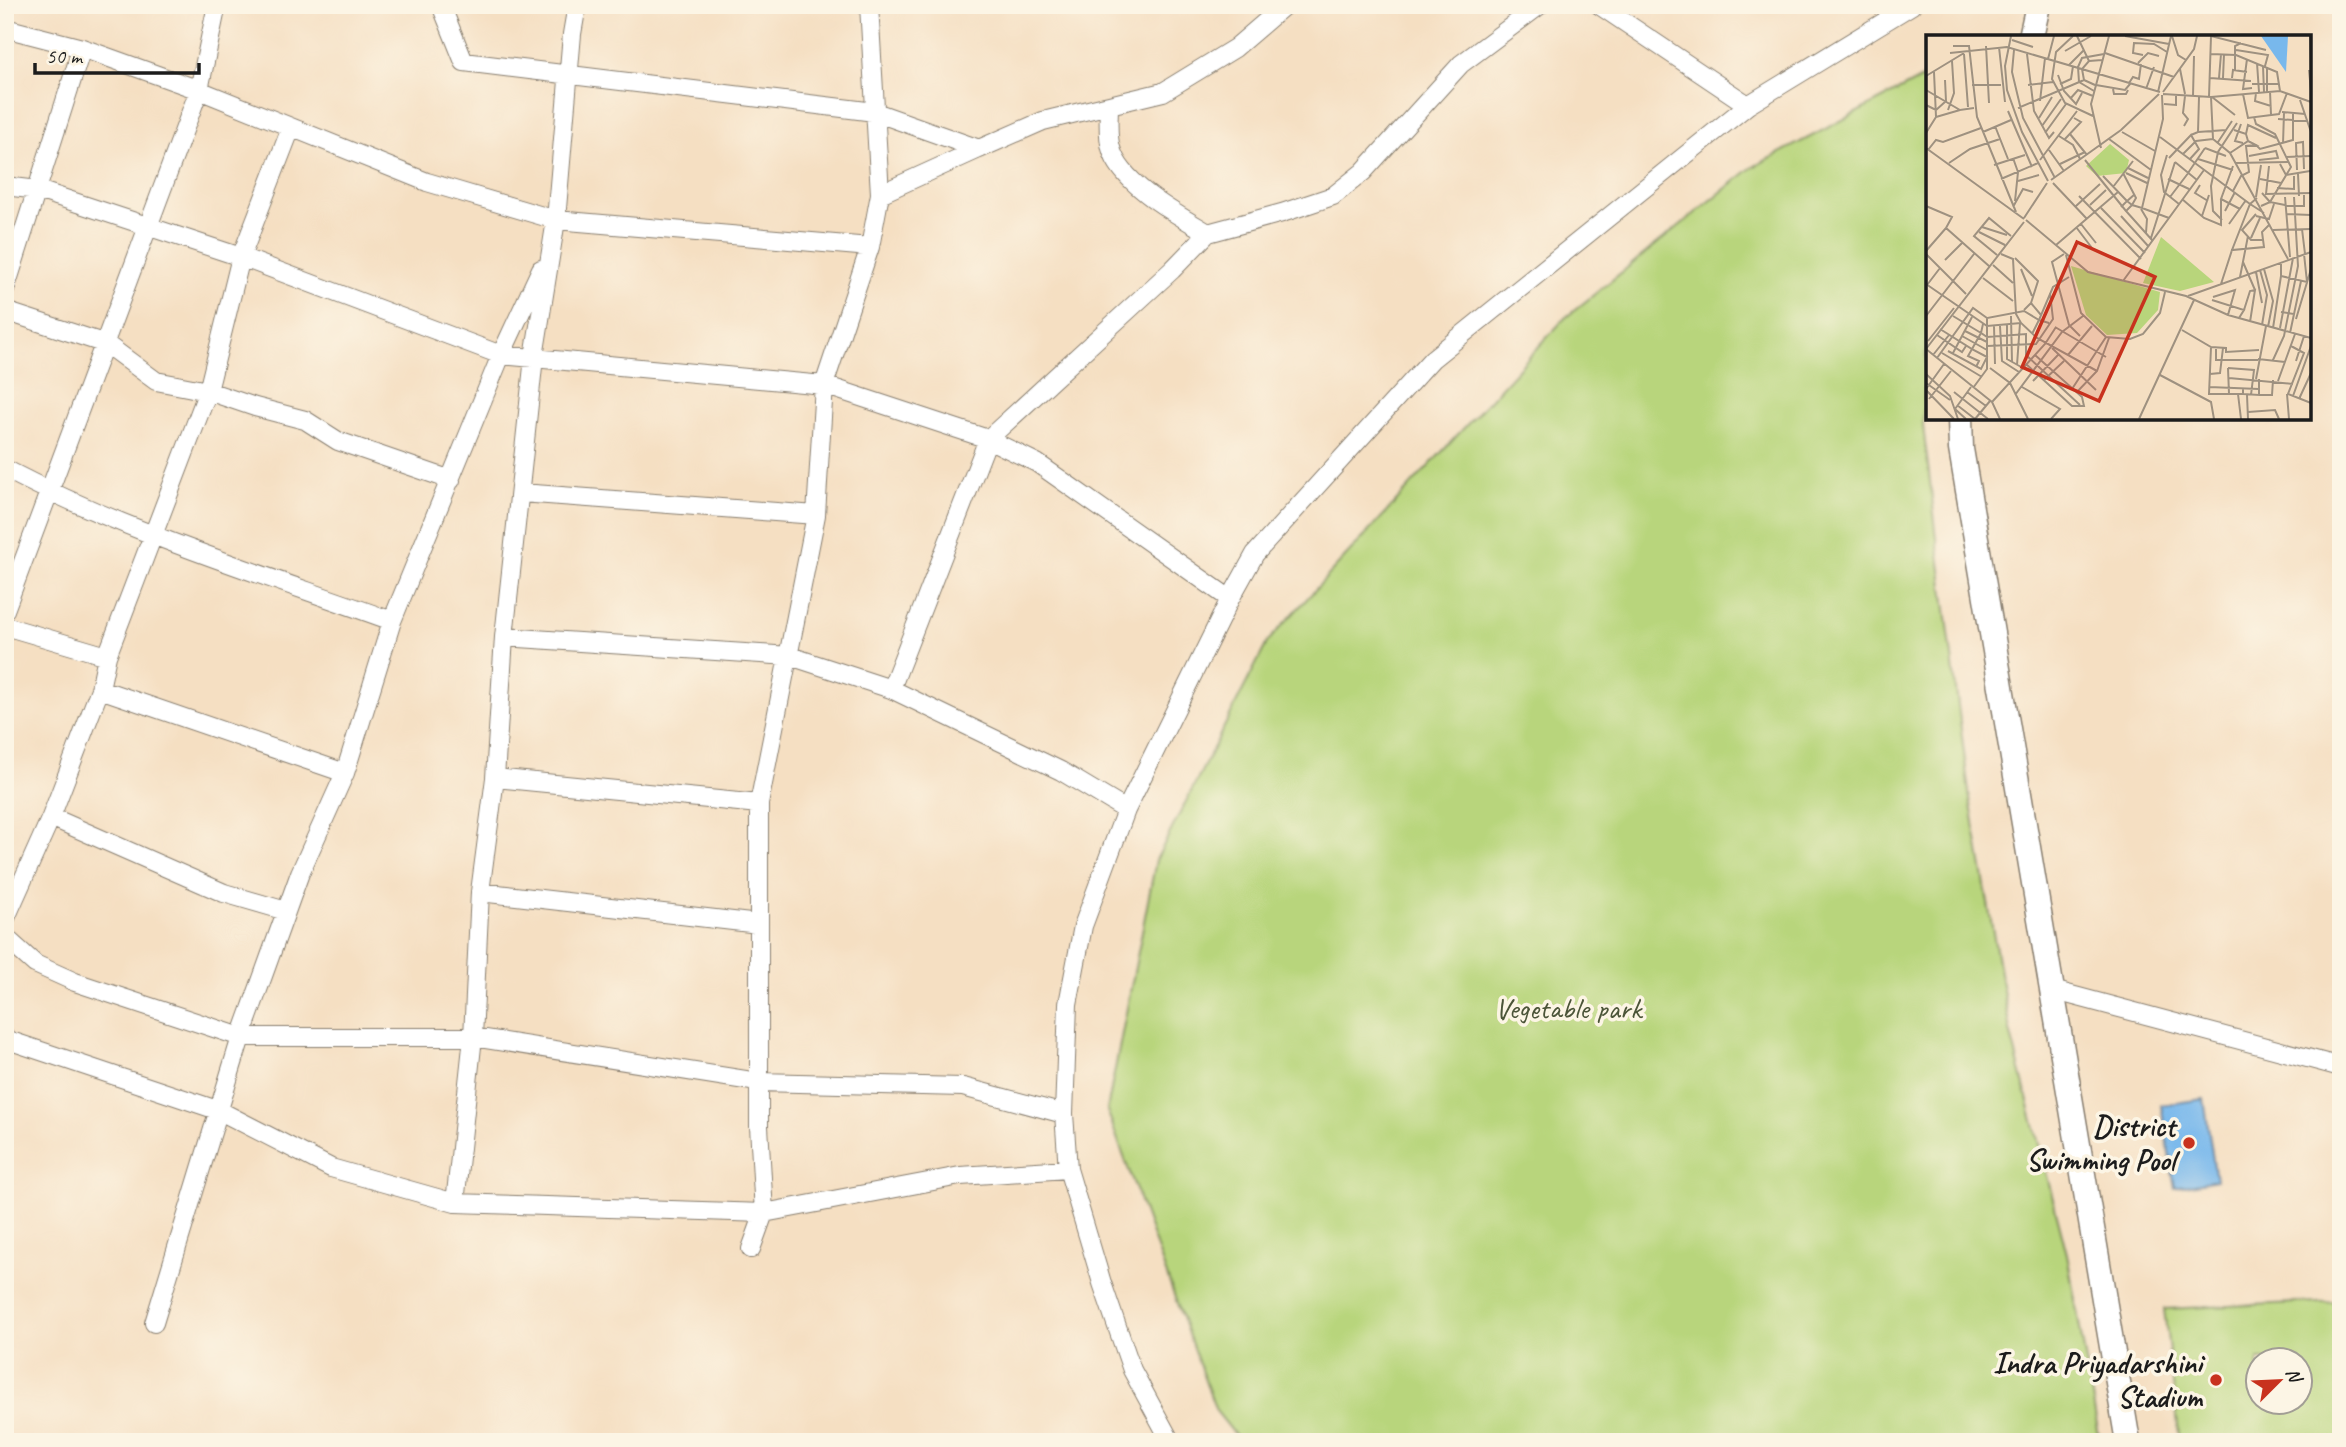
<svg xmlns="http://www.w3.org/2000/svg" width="2346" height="1447" viewBox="0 0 2346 1447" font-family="Caveat,sans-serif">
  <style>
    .green { fill: #b8d57b; stroke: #6a784c; stroke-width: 2; fill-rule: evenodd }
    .water { fill: #78b8ec; stroke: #4a6a84; stroke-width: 2 }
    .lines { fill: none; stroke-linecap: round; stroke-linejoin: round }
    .street-casing { stroke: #887e6f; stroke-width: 20 }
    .secondary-casing { stroke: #887e6f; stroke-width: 27 }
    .street { stroke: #fff; stroke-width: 18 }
    .secondary { stroke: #fff; stroke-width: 24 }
    .poi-dot { fill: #c8321e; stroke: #fcf5e5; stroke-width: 2.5 }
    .labels { text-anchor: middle; stroke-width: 7; stroke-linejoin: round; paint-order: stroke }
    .park-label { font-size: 30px; fill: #4b5438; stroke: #fcf5e5 }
    .poi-label { font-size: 30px; font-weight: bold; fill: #1c1c1c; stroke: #fcf5e5; text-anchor: end }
    .inset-road { fill: none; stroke: #9e9180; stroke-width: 2 }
    .view { fill: #c8321e; fill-opacity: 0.15; stroke: #c8321e; stroke-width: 3.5 }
    .inset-edge { fill: none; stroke: #1c1c1c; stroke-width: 3.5 }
  </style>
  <rect width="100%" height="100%" fill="#fcf5e5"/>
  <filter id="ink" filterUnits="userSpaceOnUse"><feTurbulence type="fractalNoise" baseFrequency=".0143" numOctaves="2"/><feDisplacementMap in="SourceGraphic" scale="14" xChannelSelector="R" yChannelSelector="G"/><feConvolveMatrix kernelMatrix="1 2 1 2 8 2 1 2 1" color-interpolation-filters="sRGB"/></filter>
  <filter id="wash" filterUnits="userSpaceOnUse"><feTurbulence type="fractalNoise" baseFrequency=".00686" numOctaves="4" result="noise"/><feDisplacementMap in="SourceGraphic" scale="28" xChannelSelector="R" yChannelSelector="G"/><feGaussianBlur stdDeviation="1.57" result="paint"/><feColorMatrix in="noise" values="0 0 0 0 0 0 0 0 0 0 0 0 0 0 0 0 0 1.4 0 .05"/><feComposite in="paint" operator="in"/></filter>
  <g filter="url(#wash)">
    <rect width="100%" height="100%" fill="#f5dfc2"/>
    <path class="green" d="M 1928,75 L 1928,308 L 1923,426 L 1969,793 L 2010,1031 L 2067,1254 L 2100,1442 L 1241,1442 L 1216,1411 L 1107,1110 L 1156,860 L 1268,641 L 1565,318 L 1751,168 Z
      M 2341,1301 L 2341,1442 L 2180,1442 L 2164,1309 ZM 2258,1360 L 2300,1360 L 2300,1402 L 2258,1402 Z"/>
    <path class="water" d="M 2204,1099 L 2216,1180 L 2175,1188 L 2161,1105 Z"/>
  </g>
  <g filter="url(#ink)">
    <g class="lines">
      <defs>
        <path id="street" d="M 441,5 L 464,62 L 875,112 L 979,149 L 1043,121 L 1163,92 L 1235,48 L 1285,5
          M 1599,5 L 1748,105
          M 5,28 L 82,48 L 199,90 L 427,182 L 556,220 L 870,247
          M 1109,105 C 1109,118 1107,135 1111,148 C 1120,184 1178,215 1208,233
          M 5,186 L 38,190 L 241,257 L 501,355 L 824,385 L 988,439 L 1037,463 L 1230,599
          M 880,194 L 979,149
          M 5,290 L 82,48
          M 5,311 L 106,344 L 156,381 L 208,391 L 255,407 L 305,420 L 338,441 L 451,480
          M 5,469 C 128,533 262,574 392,621
          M 521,493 L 816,515
          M 5,610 L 199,90 L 217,5
          M 5,626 L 107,656
          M 504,637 L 790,656 L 891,689 L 1061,771 L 1126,810
          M 100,689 L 345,773
          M 891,689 L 988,439 L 1172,270 L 1208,233 L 1282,213 L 1333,196 L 1363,172 L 1461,64 L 1540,5
          M 495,778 L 759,804
          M 51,817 L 224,893 L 286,911
          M 480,892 L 759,924
          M 5,920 L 51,817 L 100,689 L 107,656 L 208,391 L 241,257 L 291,128
          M 5,937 L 35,964 L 75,982 L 241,1037 L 473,1037 L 758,1082 L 963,1087 L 1064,1114
          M 2052,990 L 2341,1067
          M 5,1039 L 220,1111 L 331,1168 L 455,1203 L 764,1213 L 960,1176 L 1068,1169
          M 455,1203 L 473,1037 L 480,892 L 495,778 L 504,637 L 534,357 L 556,220 L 572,34 L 577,5
          M 751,1249 L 764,1213 L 759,1126 L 759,804 L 816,515 L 824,385 L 870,247 L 880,194 L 869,5
          M 154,1323 L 241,1037 L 300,873 L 345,773 L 392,621 L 501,355 L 541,269
          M 1171,1442 L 1132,1370 L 1102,1283 L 1068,1169 L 1064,1114 L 1068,1004 L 1083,926 L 1126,810 L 1230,599 L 1255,554 L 1432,359 L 1748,105 L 1912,5"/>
        <path id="secondary" d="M 2031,37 L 2038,5
          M 1960,418 L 1961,449 L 2128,1442"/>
      </defs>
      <use href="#street" class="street-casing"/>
      <use href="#secondary" class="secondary-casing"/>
      <use href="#street" class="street"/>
      <use href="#secondary" class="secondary"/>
    </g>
  </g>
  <g class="poi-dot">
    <circle cx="2189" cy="1143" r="7"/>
    <circle cx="2216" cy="1380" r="7"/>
  </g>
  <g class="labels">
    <g class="park-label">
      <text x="1568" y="1018">Vegetable park</text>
    </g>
    <g class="poi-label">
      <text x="2175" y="1136">District<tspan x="2175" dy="34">Swimming Pool</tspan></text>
      <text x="2202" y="1373">Indra Priyadarshini<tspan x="2202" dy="34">Stadium</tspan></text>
    </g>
  </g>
  <g transform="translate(1926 35)">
    <rect width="385" height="385" fill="#f5dfc2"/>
    <path d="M 184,109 L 203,125 L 200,138 L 171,141 L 160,131 ZM 235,202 L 288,247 L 254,256 L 217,248 ZM 145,231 L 234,257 L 232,275 L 211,298 L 181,300 L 160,280 Z" fill="#b8d57b"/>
    <path d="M 335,1 L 362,1 L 360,37 Z" fill="#78b8ec"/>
    <path class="inset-road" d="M 85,1 L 79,31 L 81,55 L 96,97 L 122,146M 147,1 L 130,17 L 126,44 L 139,68 L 167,81M 151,1 L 163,26M 199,1 L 243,9M 246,1 L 252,20 L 260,25M 384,1 L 385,35M 86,5 L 107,12M 27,11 L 43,11 L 51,82 L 90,177M 60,11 L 63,68M 73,12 L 79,67M 88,15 L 86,37 L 97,83 L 129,143M 310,15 L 342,20 L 339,31M 139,16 L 165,1M 24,18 L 81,12 L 234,57M 179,18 L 248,42M 38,19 L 42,72M 101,19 L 108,76 L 123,103 L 128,97M 285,19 L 310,20 L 351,37 L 354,56M 217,20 L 207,18 L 208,8 L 228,9 L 241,17M 122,24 L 128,1M 321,24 L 317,54 L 326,53M 212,28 L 222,18 L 233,21M 331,28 L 333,57M 143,30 L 158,15M 337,31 L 338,57M 341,32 L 341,57M 254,34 L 259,59M 383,35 L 385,56M 309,36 L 309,11 L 315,8M 132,40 L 138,56 L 150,69 L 156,58M 0,41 L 38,18M 284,43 L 325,46M 293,43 L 295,19M 297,43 L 298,19M 306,43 L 307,35 L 321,37M 203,48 L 207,42 L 213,44 L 215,29M 134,49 L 145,44 L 147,31M 326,49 L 353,49M 46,50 L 75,50M 102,50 L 127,47M 169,50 L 158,45 L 156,34 L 163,26 L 176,25M 170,50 L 199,55 L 204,49M 187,54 L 188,59 L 200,59 L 202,55M 220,54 L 228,32M 0,55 L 34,75 L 48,73M 168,56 L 153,47 L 152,32 L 156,23 L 178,19M 344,56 L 345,80M 232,57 L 245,1M 237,57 L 268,14 L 271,1M 330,58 L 329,66 L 345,71M 237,59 L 285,62 L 354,56 L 385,67M 317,59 L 322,83 L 353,79 L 361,58M 267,61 L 268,21M 283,62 L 285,1 L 340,15M 285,62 L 287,104 L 304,118 L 362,224M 286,62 L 309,80M 144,64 L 152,55 L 167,61M 374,65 L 385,97M 114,66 L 119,23M 238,69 L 250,70 L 250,61M 0,70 L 10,75 L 20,66 L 19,45M 92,73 L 158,45M 22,75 L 28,58 L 26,26M 82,76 L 106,132M 356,77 L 379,79M 10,82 L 34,75M 328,82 L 330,89 L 349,99 L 365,132 L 344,167 L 336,158M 113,83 L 126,62M 352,84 L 381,86M 315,89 L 309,106 L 317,108M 69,91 L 82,124M 116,91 L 135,64M 258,91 L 262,84 L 257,78 L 259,61M 308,95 L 320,99 L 322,90 L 350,103M 57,97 L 85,85M 196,97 L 229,116M 272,97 L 300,95M 0,98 L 10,82 L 8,37M 119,98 L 140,69M 144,99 L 161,120M 265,100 L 272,97 L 273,62M 133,101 L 147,110 L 154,124M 234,102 L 324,169 L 331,163M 139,104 L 155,87 L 148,83M 183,104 L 225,135M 292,107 L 306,86M 357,109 L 358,77M 330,110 L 334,114 L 367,105 L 367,78M 0,113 L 98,184M 175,113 L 165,69 L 183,1M 279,113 L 300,121M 2,115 L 10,105 L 17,107 L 55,93M 123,115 L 138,136M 304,118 L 322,106 L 320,99M 257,119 L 270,106 L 287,104M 241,120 L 235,140 L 238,157 L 253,169M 323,121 L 350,116 L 352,123 L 333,125M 360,122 L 385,121M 87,123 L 92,137 L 89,166M 243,123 L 265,100 L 273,114 L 264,124M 272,124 L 307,135M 114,125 L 151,76M 159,125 L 200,176M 249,127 L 271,145M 23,128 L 44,114 L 74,104M 309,128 L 363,127M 134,129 L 159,117M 354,129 L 360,140 L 384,136M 68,130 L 99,120M 307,131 L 295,164 L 314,174M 343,131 L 340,159 L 385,158M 202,133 L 222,143M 371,135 L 370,108 L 377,107 L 378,134M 200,138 L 221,148M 262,138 L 279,113M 372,139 L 373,161M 177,141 L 201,166 L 209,159M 75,144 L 112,128M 242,144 L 263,154M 334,144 L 355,148M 125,145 L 195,95 L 233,59M 92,146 L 113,140M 127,148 L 161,184M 274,150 L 269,158 L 282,166M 187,152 L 207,126M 351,153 L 368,154 L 368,141M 307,156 L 315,141 L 323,137 L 320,111 L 330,110 L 322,106M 153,161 L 215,224M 244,162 L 263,137M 330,162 L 335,130M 359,162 L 364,222M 256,164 L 278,183 L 295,190 L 295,164M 164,170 L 180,155M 0,171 L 26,182 L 20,193M 150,171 L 174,149M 335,171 L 344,167 L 359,170M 360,171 L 378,171 L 378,160M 87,172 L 97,154 L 107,157M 195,172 L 201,166 L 206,170 L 210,163 L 197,138M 175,173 L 219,218M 216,173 L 243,183M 215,174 L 221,184 L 220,198M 299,176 L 309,157M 338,178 L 324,169 L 306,215 L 338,212 L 336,197 L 344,189M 330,179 L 316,195 L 325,205 L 337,205M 360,179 L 385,180M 195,181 L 223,212M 276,181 L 283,160M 330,181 L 343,184 L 348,169M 98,183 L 121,148M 100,185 L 162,237 L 260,261 L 302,280 L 385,303M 296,185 L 287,176 L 285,151 L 292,117 L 311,88M 155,189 L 170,208M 303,189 L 320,165M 56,192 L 81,200M 150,192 L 166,213M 376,194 L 379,219M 347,195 L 385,194M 53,197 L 79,210M 225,203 L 249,127M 325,203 L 334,183M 226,205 L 200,176 L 206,170 L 216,173 L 237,84 L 236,60M 130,210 L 192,157M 0,216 L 20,193 L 63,231M 0,219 L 40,259M 75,219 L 87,224 L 90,279 L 95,288 L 111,303 L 171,336M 138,219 L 126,227 L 143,290 L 154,301M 71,220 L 48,201 L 63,183 L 85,201M 140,220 L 155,278 L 180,302 L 204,304 L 217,299 L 234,278 L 239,257M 89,223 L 112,246 L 105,268M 19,225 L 36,208M 317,227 L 329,255M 355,227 L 355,241 L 381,247 L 378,219M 67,230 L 87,248M 95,234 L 106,261M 338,234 L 347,266 L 342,292M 334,235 L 341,260 L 336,290M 330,237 L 336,268M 314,242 L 322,201M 57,243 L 87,266M 197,246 L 278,135M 0,249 L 61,291 L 95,288M 295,249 L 306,215M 1,250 L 14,233M 262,261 L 385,217M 287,262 L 309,255 L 302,280M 286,265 L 318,275 L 313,283M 98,275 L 105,268 L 115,280M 318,275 L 324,256 L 329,255 L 324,287M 355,277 L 368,279 L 364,298M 368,279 L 375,246M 0,281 L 48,219M 27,281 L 55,298 L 57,289M 85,281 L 86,327M 370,284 L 385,234M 81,290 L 81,324 L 97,333M 68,291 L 69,329M 74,291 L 76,326 L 93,337M 129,292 L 180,322M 347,293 L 355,241M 354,293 L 367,223M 14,294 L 46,314 L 55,298 L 61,302 L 100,299 L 100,320 L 154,370M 256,295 L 285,312 L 300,313 L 300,317 L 333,315M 39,296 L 61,307M 106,299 L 113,285 L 123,288M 11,300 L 36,317 L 40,311M 36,301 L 61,315M 2,306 L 28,273M 61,311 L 110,309 L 127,284 L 124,258M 365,311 L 378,318 L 362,359 L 385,368M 285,312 L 283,359 L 317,359 L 317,353M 126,313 L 170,355M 0,314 L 66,367M 0,314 L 98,187M 290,314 L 290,325 L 332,325M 22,316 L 55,334 L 61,322 L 46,314 L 42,321 L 53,326 L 50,332M 16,318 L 56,342M 27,318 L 46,282M 7,320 L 23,300M 142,320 L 166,291M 11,323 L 47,273 L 61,283M 332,324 L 359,327M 347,325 L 358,301 L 372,231 L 368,162M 370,326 L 378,301M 100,329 L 146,371 L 158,371 L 156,362 L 109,320M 91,330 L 94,288M 64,333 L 84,348 L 102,384M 302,333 L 328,335 L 325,360M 302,333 L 303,359M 0,339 L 24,361 L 32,384M 284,339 L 294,338 L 297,313M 234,340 L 285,367 L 288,384M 303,343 L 367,349M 330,344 L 340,291M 118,345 L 138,326M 107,346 L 132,320M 352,346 L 369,299M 0,348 L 24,365M 96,352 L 134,374 L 125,384M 283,352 L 333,354M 47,353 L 61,334 L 61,283 L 98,276 L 113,285 L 127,252 L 143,242M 0,354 L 18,329M 146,354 L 180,302M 0,355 L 28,384M 28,357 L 62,384M 41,357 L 60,371M 150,358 L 171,336 L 183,303M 312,359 L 315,384M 317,359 L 333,360 L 333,344M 361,359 L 363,384M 89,360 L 136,297 L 157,281M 321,360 L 322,384M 333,360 L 346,360 L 347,345M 367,361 L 385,311M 3,364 L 25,336M 373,364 L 385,338M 31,370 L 49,384M 322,377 L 349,375 L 353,384M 40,384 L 29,374 L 45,352M 49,384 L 64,366M 74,384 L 66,367 L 119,309 L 130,292M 213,384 L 268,265"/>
    <path class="view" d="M 151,207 L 229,242 L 173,366 L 96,332 Z"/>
    <rect width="385" height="385" class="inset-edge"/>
  </g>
  <rect width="2346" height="1447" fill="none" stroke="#fcf5e5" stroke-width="28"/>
  <g transform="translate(2279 1381) rotate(66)"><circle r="33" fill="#fcf5e5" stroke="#a29e95" stroke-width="2"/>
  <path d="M0-5L12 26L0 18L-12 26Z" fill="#c8321e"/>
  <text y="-10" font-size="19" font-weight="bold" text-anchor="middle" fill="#1c1c1c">N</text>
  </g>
  <path d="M35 63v10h164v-10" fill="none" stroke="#1c1c1c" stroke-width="3.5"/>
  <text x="46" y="63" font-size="21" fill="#1c1c1c" stroke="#fcf5e5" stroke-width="5" paint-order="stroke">50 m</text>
</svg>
